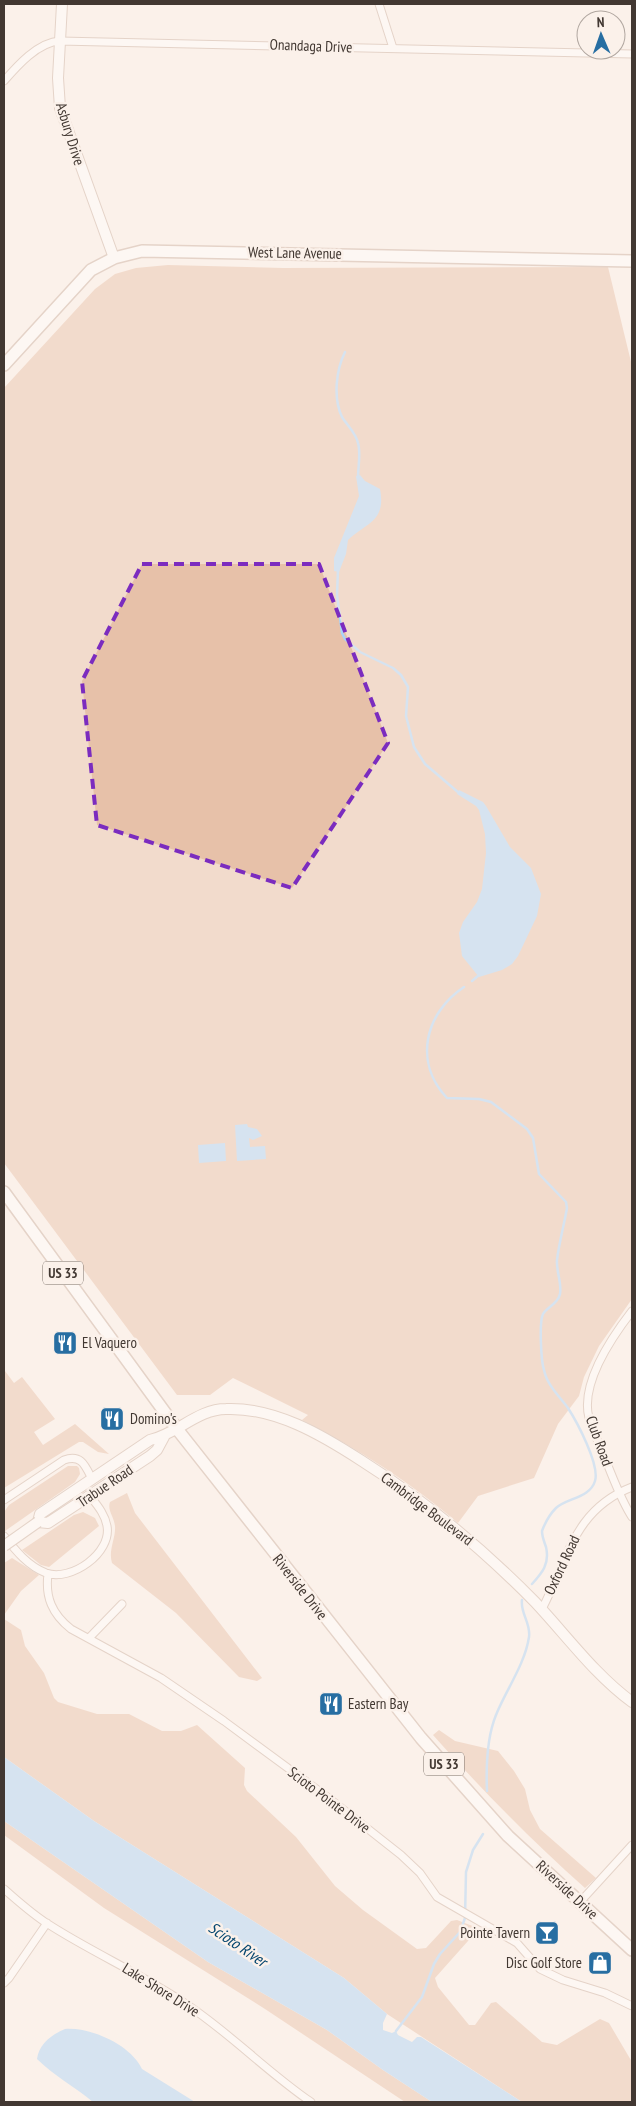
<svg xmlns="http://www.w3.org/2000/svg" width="636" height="2106" viewBox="0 0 636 2106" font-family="'PT Sans Narrow',sans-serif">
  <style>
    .green { fill: #e7c1a9 }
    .water { fill: #a9d3f8 }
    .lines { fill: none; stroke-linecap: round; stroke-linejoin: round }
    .stream { stroke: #a9d3f8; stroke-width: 2.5 }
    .street-casing { stroke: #c9b0a1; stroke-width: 9 }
    .secondary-casing { stroke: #c9b0a1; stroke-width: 12 }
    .primary-casing { stroke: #c9b0a1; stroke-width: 14 }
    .street { stroke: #fff; stroke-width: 7 }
    .secondary { stroke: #fff; stroke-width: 10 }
    .primary { stroke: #fff; stroke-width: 11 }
    .secondary-bridge-casing { stroke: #c9b0a1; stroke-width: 12; stroke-linecap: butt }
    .secondary-bridge { stroke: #fff; stroke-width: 10 }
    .marked { fill: none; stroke: #7b2cbf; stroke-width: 4; stroke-dasharray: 10 6; stroke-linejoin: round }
    .labels { text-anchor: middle; stroke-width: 5; stroke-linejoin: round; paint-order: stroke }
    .shield { fill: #fbf1ea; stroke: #7a7069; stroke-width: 1 }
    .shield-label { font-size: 14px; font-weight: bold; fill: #423832 }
    .street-label { font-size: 15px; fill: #423832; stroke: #fbf1ea }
    .poi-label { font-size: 15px; fill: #423832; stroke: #fbf1ea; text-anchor: start }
    .water-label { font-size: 16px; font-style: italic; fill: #05466f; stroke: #fbf1ea }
  </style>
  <rect width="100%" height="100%" fill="#fbf1ea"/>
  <path class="green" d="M 168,265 L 283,268 L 608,267 L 632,366 L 632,1299 L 599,1346 L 584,1377 L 579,1396 L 558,1424 L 534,1478 L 478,1496 L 458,1523 C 410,1482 358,1449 302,1420 L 308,1415 L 233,1378 L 210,1395 L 177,1395 L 4,1163 L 4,388 L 95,289 L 115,274 L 136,268 Z
    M 4,1371 L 5,1371 L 14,1383 L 22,1377 L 55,1419 L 34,1432 L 43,1445 L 75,1424 L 109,1454 L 98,1452 L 83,1442 L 79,1442 L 4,1488 Z
    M 68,1466 L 77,1466 L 79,1468 L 80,1474 L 75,1482 L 5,1531 L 4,1512 L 9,1505 Z
    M 127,1493 L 135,1513 L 262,1678 L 257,1681 L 239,1677 L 176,1613 L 112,1563 C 108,1550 116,1538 115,1526 C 114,1517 107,1510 110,1502 Z
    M 83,1512 L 95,1518 L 99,1526 L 49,1567 L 41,1565 L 22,1550 L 74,1515 Z
    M 12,1558 L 39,1575 L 21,1591 L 4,1615 L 4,1619 L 21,1630 L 25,1646 L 44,1673 L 54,1698 L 58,1702 L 97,1714 L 129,1714 L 162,1731 L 181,1731 L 197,1725 L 245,1768 L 244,1785 L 247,1791 L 296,1837 L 335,1886 L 363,1910 L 417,1949 L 426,1948 L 451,1921 L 457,1920 L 475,1927 L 476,1932 L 435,1978 L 438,1987 L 469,2025 L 475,2025 L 491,2003 L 496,2002 L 542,2042 L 557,2045 L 600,2019 L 609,2023 L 632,2062 L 632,2102 L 522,2102 L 387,2014 L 344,1978 L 94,1821 L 4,1757 L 4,1563 Z
    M 439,1730 L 455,1741 L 498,1751 L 514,1771 L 525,1789 L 530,1810 L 540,1829 L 596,1878 L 585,1888 C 531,1840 481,1789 433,1735 Z
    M 4,1821 L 208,1962 L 327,2030 L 383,2070 L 432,2102 L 405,2102 L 265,2009 L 104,1908 L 4,1835 Z"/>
  <path class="water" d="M 360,475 L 365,481 L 380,489 C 386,521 368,522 348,540 L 346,554 L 339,572 L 334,571 L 334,558 L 359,496 L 356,476 Z
    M 459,790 L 483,802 L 486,806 L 510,847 L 531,868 L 541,894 L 537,916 L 518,956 L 512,964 L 502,970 L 479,977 L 462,956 L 459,933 L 463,922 L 477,902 L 482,889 L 486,853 L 485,834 L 479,810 L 476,806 L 457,794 Z
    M 247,1124 L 248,1127 L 257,1129 L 262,1136 L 253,1140 L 249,1138 L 250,1147 L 265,1146 L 266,1159 L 237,1161 L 235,1125 Z
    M 225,1143 L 226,1161 L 199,1163 L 198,1145 Z
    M 4,1757 L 94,1821 L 344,1978 L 387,2014 L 383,2023 L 383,2030 L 392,2033 L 396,2031 L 398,2035 L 412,2042 L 417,2037 L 421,2037 L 522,2102 L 432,2102 L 383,2070 L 327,2030 L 208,1962 L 4,1821 Z
    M 65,2029 C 91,2027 131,2045 142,2069 L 195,2102 L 93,2102 C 75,2087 54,2076 37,2059 C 39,2044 51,2035 65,2029 Z"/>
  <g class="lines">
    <path class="stream" d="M 345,352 C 336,370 333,398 342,417 C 347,425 356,433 358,443 C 361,453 358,467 358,478
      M 338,570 L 337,595 L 342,633 L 345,639 L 360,652 L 393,668 L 401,675 L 408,687 L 406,716 L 414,747 L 425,764 L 459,793
      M 472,981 L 479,975
      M 464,987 C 425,1013 413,1062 447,1098 L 479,1099 L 491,1102 L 527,1129 L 533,1138 L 539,1174 L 566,1202 L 567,1208 C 564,1225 559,1243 557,1260 C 556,1271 562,1283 560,1294 C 558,1304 547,1307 543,1314 C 539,1322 541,1361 544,1370 C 547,1385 559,1396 568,1408 C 577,1422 600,1465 595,1481 C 590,1498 567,1498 556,1508 C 550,1514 545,1523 542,1531 C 542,1537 544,1541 546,1547 C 550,1564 542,1573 532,1584
      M 487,1791 C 486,1767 487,1737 496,1715 C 506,1690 525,1664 529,1637 C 531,1623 520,1613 522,1600
      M 396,2031 L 422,1997 L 434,1964 L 440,1954 L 460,1932 L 465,1918 L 466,1872 L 473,1850 L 483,1834"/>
    <defs>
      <path id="street" d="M 379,4 L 393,48
        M 4,81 C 17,66 38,42 60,41 L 632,54
        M 632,1311 C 612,1337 580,1384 589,1418 C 593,1433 601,1447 606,1461 C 614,1480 621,1500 632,1517
        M 4,1500 L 64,1460 C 81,1454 85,1465 92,1479
        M 4,1536 C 16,1551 28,1566 46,1573 C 71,1582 112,1553 107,1526 C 105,1514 97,1505 90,1496
        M 48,1574 C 45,1597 52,1614 71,1629 L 161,1678 L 224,1721 L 330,1799 L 401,1855 L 420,1873 L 437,1897 L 517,1943 L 540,1969 L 563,1980 L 605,1993 L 632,2006
        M 542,1609 C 568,1560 573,1510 632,1487
        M 89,1638 L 122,1604
        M 4,1889 C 18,1901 32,1914 48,1924 C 93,1953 142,1974 186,2004 C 230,2033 267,2072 311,2102
        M 580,1902 L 632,1845
        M 4,1983 L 9,1978 L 47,1923"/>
      <path id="secondary" d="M 62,4 L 58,78 L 60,108 L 114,258
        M 164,1437 L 157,1450 L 150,1456 L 48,1523 L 38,1522 L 40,1514 L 150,1440 C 177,1434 198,1409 226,1409 C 275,1407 322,1435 362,1461 C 425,1501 482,1548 535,1602 C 567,1636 594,1674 632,1702"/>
      <path id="primary" d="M 4,365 L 91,270 L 114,258 L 142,251 L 632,261
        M 4,1192 L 177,1429 L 421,1738 L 508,1836 L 632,1950"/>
    </defs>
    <use href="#street" class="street-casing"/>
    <use href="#secondary" class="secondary-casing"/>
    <use href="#primary" class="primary-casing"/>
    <use href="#street" class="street"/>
    <use href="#secondary" class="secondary"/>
    <use href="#primary" class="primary"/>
    <defs>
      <path id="secondary-bridge" d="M 4,1546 L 38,1522"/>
    </defs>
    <use href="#secondary-bridge" class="secondary-bridge-casing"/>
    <use href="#secondary-bridge" class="secondary-bridge"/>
  </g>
  <path d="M0 0H636V2106H0ZM 142,564 L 319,564 L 388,743 L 292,888 L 97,825 L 82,681 Z" fill="#fbf1ea" fill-opacity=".55" fill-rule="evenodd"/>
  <path class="marked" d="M 142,564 L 319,564 L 388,743 L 292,888 L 97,825 L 82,681 Z"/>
  <defs>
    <symbol id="restaurant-square" viewBox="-11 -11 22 22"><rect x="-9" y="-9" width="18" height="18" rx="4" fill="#276ea2" stroke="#fbf1ea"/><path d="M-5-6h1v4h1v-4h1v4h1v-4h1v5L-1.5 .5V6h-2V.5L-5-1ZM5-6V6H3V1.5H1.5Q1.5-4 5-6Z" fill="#fff"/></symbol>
    <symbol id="bar-square" viewBox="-11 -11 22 22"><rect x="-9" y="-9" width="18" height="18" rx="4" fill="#276ea2" stroke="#fbf1ea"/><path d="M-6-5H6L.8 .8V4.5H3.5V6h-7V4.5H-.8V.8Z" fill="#fff"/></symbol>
    <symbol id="shop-square" viewBox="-11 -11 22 22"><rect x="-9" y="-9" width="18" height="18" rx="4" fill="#276ea2" stroke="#fbf1ea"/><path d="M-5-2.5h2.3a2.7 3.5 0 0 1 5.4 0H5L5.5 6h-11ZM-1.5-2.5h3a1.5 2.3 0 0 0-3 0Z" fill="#fff"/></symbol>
  </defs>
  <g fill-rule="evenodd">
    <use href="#restaurant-square" x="51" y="1329" width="28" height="28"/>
    <use href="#restaurant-square" x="98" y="1405" width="28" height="28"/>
    <use href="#restaurant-square" x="317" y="1690" width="28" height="28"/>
    <use href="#bar-square" x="533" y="1919" width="28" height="28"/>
    <use href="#shop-square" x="586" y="1949" width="28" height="28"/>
  </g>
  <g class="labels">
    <g class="shield">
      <rect x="43" y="1261.5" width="40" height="23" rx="4"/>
      <rect x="424" y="1752.5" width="40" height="23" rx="4"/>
    </g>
    <g class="shield-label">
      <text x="63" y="1278">US 33</text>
      <text x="444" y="1769">US 33</text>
    </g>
    <g class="street-label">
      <text transform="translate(311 46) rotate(2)" y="5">Onandaga Drive</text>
      <text transform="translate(70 134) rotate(73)" y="5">Asbury Drive</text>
      <text transform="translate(295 253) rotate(1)" y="5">West Lane Avenue</text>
      <text transform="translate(599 1441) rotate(70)" y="5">Club Road</text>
      <text transform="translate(105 1486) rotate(-34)" y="5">Trabue Road</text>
      <text transform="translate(427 1509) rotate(37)" y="5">Cambridge Boulevard</text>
      <text transform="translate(562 1565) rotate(-65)" y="5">Oxford Road</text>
      <text transform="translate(300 1587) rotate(52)" y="5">Riverside Drive</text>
      <text transform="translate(329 1800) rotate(37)" y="5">Scioto Pointe Drive</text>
      <text transform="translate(567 1890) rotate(43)" y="5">Riverside Drive</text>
      <text transform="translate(161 1990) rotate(32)" y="5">Lake Shore Drive</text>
    </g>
    <g class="poi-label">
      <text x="82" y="1348">El Vaquero</text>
      <text x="130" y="1424">Domino's</text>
      <text x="348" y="1709">Eastern Bay</text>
      <text x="530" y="1938" text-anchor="end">Pointe Tavern</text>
      <text x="582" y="1968" text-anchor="end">Disc Golf Store</text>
    </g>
    <g class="water-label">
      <text transform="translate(238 1944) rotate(34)" y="6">Scioto River</text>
    </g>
  </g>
  <rect width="636" height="2106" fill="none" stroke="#423832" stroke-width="10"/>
  <g transform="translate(601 35) rotate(358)"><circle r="24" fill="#fbf1ea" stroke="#b1a7a0"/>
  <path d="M0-4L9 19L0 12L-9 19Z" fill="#276ea2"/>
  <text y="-8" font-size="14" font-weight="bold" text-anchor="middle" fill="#423832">N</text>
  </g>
</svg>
